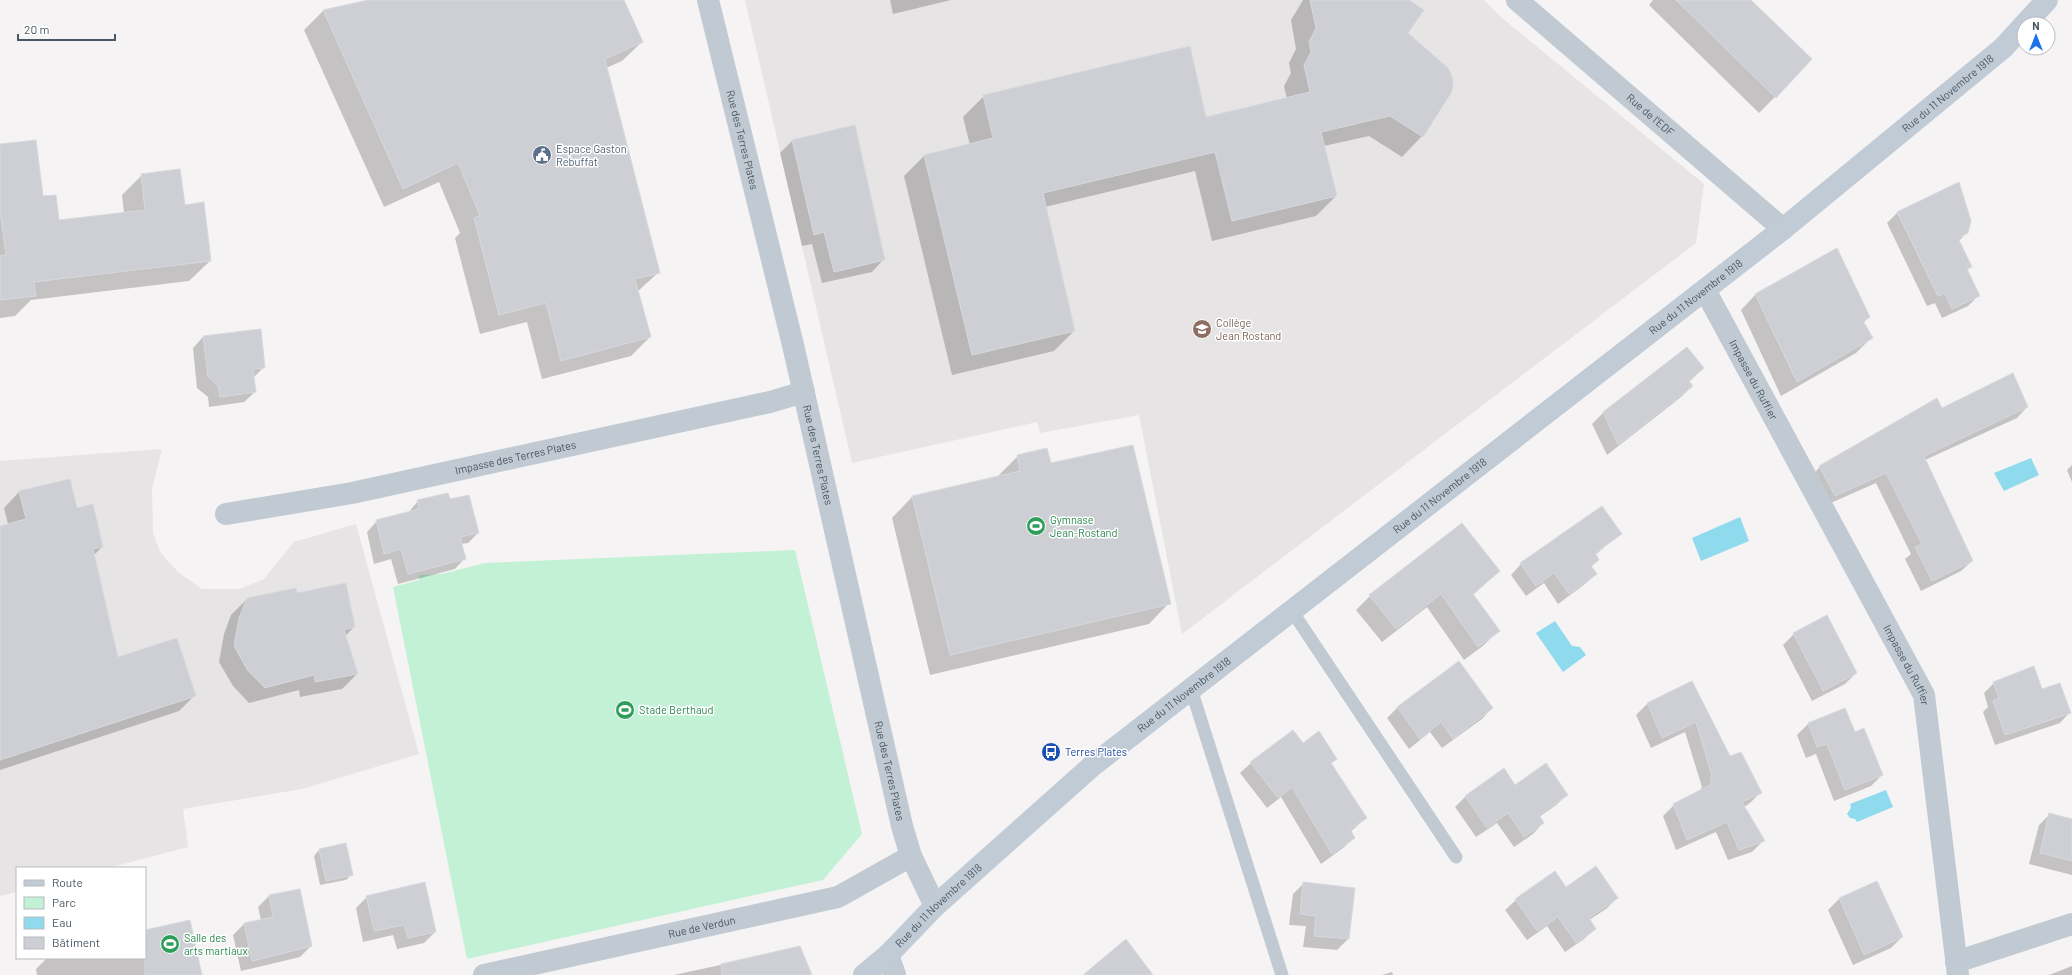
<svg xmlns="http://www.w3.org/2000/svg" width="2072" height="975" viewBox="0 0 2072 975" font-family="Barlow,sans-serif">
  <style>
    .education { fill: #e6e4e5 }
    .green { fill: #c3f1d5 }
    .water { fill: #90daee }
    .shadow { fill: #0003 }
    .building { fill: #cdcfd5; stroke: #d7d9de }
    .lines { fill: none; stroke-linecap: round; stroke-linejoin: round }
    .lane { stroke: #c1cad2; stroke-width: 13 }
    .street { stroke: #c1cad2; stroke-width: 22 }
    .secondary { stroke: #c1cbd6; stroke-width: 22 }
    .labels { text-anchor: middle; stroke-width: 3; stroke-linejoin: round; paint-order: stroke }
    .street-label { font-size: 11px; fill: #4a5661; stroke: #fff }
    .service-label { font-size: 11px; fill: #4e5e75; stroke: #fff; text-anchor: start }
    .education-label { font-size: 11px; fill: #785e54; stroke: #fff; text-anchor: start }
    .leisure-label { font-size: 11px; fill: #27864d; stroke: #fff; text-anchor: start }
    .transit-label { font-size: 11px; fill: #164399; stroke: #fff; text-anchor: start }
  </style>
  <rect width="100%" height="100%" fill="#f5f3f3"/>
  <path class="education" d="M 745,0 L 1484,0 L 1502,18 L 1704,184 L 1696,243 L 1182,634 L 1139,415 L 1040,433 L 1037,422 L 852,463 Z
    M 162,449 L 152,489 L 153,533 L 160,552 L 179,573 L 202,589 L 240,589 L 264,579 L 294,542 L 356,524 L 419,754 L 302,789 L 183,809 L 188,847 L 108,868 L 17,868 L 17,892 L 0,896 L 0,461 Z"/>
  <path class="green" d="M 795,550 L 862,834 L 823,880 L 467,959 L 393,587 L 419,580 L 419,575 L 442,574 L 485,563 Z"/>
  <path class="water" d="M 2031,458 L 2039,475 L 2004,491 L 1994,473 Z
    M 1740,517 L 1749,541 L 1701,561 L 1692,538 Z
    M 1555,621 L 1572,646 L 1580,647 L 1586,655 L 1563,672 L 1536,633 Z
    M 1886,790 L 1893,807 L 1857,822 L 1855,819 L 1850,818 L 1847,814 L 1851,808 L 1850,804 Z"/>
  <path class="shadow" d="M 372,0 L 623,0 L 642,42 L 622,61 L 606,68 L 659,272 L 637,292 L 650,337 L 631,356 L 542,379 L 527,322 L 480,334 L 455,238 L 460,233 L 439,182 L 384,207 L 304,30 L 323,11 Z
    M 890,0 L 951,0 L 893,14 Z
    M 1303,0 L 1407,0 L 1406,33 L 1422,136 L 1402,157 L 1369,136 L 1324,146 L 1336,196 L 1316,216 L 1212,241 L 1195,171 L 1045,207 L 1074,331 L 1054,351 L 952,375 L 904,176 L 924,156 L 970,145 L 963,117 L 984,96 L 1206,118 L 1287,99 L 1284,86 L 1291,73 L 1289,63 L 1296,49 L 1291,20 Z
    M 1653,0 L 1750,0 L 1775,97 L 1759,113 L 1649,5 Z
    M 792,141 L 884,259 L 872,272 L 822,283 L 812,244 L 802,246 L 780,153 Z
    M 0,145 L 42,198 L 58,221 L 124,213 L 122,195 L 142,175 L 184,206 L 210,261 L 189,281 L 31,300 L 15,316 L 0,318 Z
    M 1958,183 L 1967,232 L 1959,241 L 1971,266 L 1967,270 L 1978,296 L 1968,306 L 1942,318 L 1935,303 L 1927,306 L 1887,223 L 1897,213 Z
    M 1756,294 L 1869,317 L 1863,323 L 1871,338 L 1856,353 L 1781,396 L 1741,310 Z
    M 203,337 L 264,367 L 253,378 L 255,392 L 244,402 L 209,407 L 208,397 L 197,388 L 193,348 Z
    M 1686,348 L 1703,368 L 1689,382 L 1692,386 L 1681,397 L 1607,455 L 1592,424 L 1603,413 Z
    M 2027,407 L 2017,418 L 1925,460 L 1972,561 L 1961,571 L 1921,591 L 1905,559 L 1911,554 L 1876,483 L 1824,506 L 1809,478 L 1820,467 L 1941,409 Z
    M 1018,456 L 1050,464 L 1169,603 L 1149,624 L 930,675 L 892,518 L 912,497 L 997,477 Z
    M 2072,465 L 2072,482 L 2067,470 Z
    M 19,492 L 76,509 L 102,547 L 94,555 L 117,658 L 194,696 L 179,711 L 0,770 L 0,528 L 10,532 L 4,508 Z
    M 450,500 L 478,533 L 468,543 L 461,544 L 465,558 L 455,569 L 398,584 L 391,559 L 374,564 L 367,532 L 377,521 L 408,513 L 418,501 Z
    M 1620,534 L 1595,555 L 1598,560 L 1591,567 L 1596,574 L 1585,584 L 1558,604 L 1544,583 L 1526,596 L 1511,575 L 1521,564 Z
    M 1499,571 L 1473,595 L 1498,631 L 1484,645 L 1464,660 L 1427,607 L 1382,642 L 1356,610 L 1370,596 Z
    M 296,594 L 354,627 L 345,636 L 357,674 L 342,689 L 300,697 L 299,690 L 249,703 L 233,686 L 219,662 L 224,634 L 231,615 L 247,599 Z
    M 1794,634 L 1856,673 L 1845,684 L 1812,701 L 1783,645 Z
    M 1459,663 L 1492,708 L 1482,719 L 1442,748 L 1430,732 L 1409,749 L 1387,718 L 1397,708 Z
    M 1691,683 L 1730,758 L 1761,792 L 1750,803 L 1744,807 L 1763,841 L 1752,852 L 1728,860 L 1716,832 L 1676,850 L 1663,816 L 1674,805 L 1700,791 L 1702,787 L 1685,732 L 1651,748 L 1636,715 L 1647,704 Z
    M 1994,683 L 2042,691 L 2070,712 L 2060,723 L 1995,745 L 1983,712 L 1988,707 L 1984,693 Z
    M 1845,709 L 1854,733 L 1882,775 L 1871,786 L 1834,801 L 1816,754 L 1806,758 L 1797,735 L 1808,724 Z
    M 1303,745 L 1336,758 L 1331,764 L 1366,818 L 1350,832 L 1354,838 L 1343,848 L 1321,864 L 1281,797 L 1267,808 L 1240,773 L 1251,763 Z
    M 1504,770 L 1515,786 L 1567,795 L 1556,805 L 1539,817 L 1543,823 L 1533,834 L 1514,847 L 1497,823 L 1476,837 L 1455,807 L 1465,797 Z
    M 2050,814 L 2072,820 L 2072,875 L 2029,864 L 2039,825 Z
    M 319,850 L 352,874 L 346,880 L 320,885 L 314,856 Z
    M 1876,882 L 1902,937 L 1891,948 L 1853,965 L 1828,910 L 1839,899 Z
    M 1304,883 L 1354,889 L 1348,939 L 1337,950 L 1303,947 L 1306,926 L 1289,925 L 1293,894 Z
    M 1565,888 L 1617,898 L 1606,909 L 1589,920 L 1595,929 L 1584,939 L 1565,952 L 1547,926 L 1527,940 L 1505,910 L 1516,900 Z
    M 269,896 L 311,946 L 300,957 L 241,971 L 233,935 L 244,924 L 261,920 L 258,907 Z
    M 367,897 L 435,932 L 424,943 L 397,949 L 393,935 L 363,942 L 356,908 Z
    M 145,931 L 201,975 L 37,975 L 36,969 L 47,958 L 145,958 Z
    M 799,948 L 801,975 L 674,975 Z
    M 2072,966 L 2072,975 L 2049,975 Z
    M 1392,972 L 1393,975 L 1382,975 Z"/>
  <path class="building" d="M 368,0 L 624,0 L 643,42 L 605,59 L 660,273 L 635,279 L 651,337 L 561,361 L 546,303 L 499,315 L 474,218 L 480,216 L 458,163 L 403,189 L 323,10 Z
    M 1310,0 L 1409,0 L 1424,10 L 1408,33 L 1448,68 L 1453,79 L 1453,86 L 1451,93 L 1423,137 L 1390,116 L 1321,132 L 1337,196 L 1232,221 L 1215,152 L 1043,193 L 1075,331 L 972,355 L 924,155 L 993,138 L 983,95 L 1190,46 L 1206,117 L 1310,92 L 1304,65 L 1311,52 L 1309,42 L 1316,28 Z
    M 1676,0 L 1751,0 L 1812,59 L 1776,98 Z
    M 855,125 L 885,260 L 834,272 L 824,232 L 814,235 L 792,140 Z
    M 36,140 L 43,196 L 56,195 L 59,220 L 145,210 L 141,174 L 180,169 L 185,205 L 204,202 L 211,261 L 34,282 L 36,296 L 0,300 L 0,256 L 6,255 L 0,210 L 0,144 Z
    M 1959,182 L 1971,221 L 1968,233 L 1958,238 L 1972,267 L 1967,269 L 1980,296 L 1952,309 L 1945,293 L 1938,296 L 1897,212 Z
    M 1837,248 L 1870,317 L 1863,321 L 1873,338 L 1797,382 L 1755,294 Z
    M 261,329 L 265,368 L 253,369 L 256,392 L 220,397 L 218,386 L 208,377 L 203,336 Z
    M 1687,347 L 1704,368 L 1689,381 L 1693,386 L 1618,445 L 1603,412 Z
    M 2013,373 L 2028,407 L 1924,456 L 1973,561 L 1932,581 L 1915,547 L 1922,544 L 1886,473 L 1835,496 L 1819,466 L 1937,398 L 1942,408 Z
    M 1133,445 L 1171,604 L 950,655 L 912,496 L 1020,471 L 1017,455 L 1047,448 L 1051,463 Z
    M 70,479 L 77,508 L 93,504 L 103,547 L 93,549 L 118,657 L 177,638 L 196,696 L 0,760 L 0,526 L 26,519 L 19,491 Z
    M 448,493 L 450,499 L 469,495 L 479,533 L 460,537 L 466,559 L 408,574 L 401,549 L 384,554 L 376,520 L 419,509 L 417,500 Z
    M 1602,506 L 1622,534 L 1595,553 L 1599,560 L 1591,566 L 1597,574 L 1569,594 L 1554,573 L 1536,586 L 1520,563 Z
    M 1462,523 L 1500,571 L 1473,594 L 1500,631 L 1478,647 L 1441,594 L 1396,629 L 1369,595 Z
    M 346,583 L 355,627 L 344,630 L 358,674 L 315,682 L 314,675 L 265,688 L 248,671 L 234,646 L 239,618 L 247,598 L 296,588 L 297,593 Z
    M 1827,615 L 1857,673 L 1823,691 L 1793,633 Z
    M 1459,661 L 1493,708 L 1453,739 L 1441,722 L 1420,739 L 1397,707 Z
    M 2034,666 L 2042,689 L 2060,683 L 2071,713 L 2005,735 L 1993,701 L 1999,698 L 1993,682 Z
    M 1692,681 L 1730,756 L 1741,752 L 1762,793 L 1742,802 L 1765,841 L 1739,850 L 1727,822 L 1687,840 L 1673,804 L 1712,784 L 1710,778 L 1712,776 L 1696,722 L 1662,738 L 1647,703 Z
    M 1845,708 L 1855,732 L 1864,728 L 1883,775 L 1845,790 L 1827,744 L 1817,747 L 1808,723 Z
    M 1293,730 L 1303,743 L 1319,731 L 1337,759 L 1331,763 L 1367,818 L 1350,829 L 1355,838 L 1332,854 L 1292,787 L 1278,798 L 1250,762 Z
    M 1546,763 L 1568,795 L 1539,815 L 1544,823 L 1524,837 L 1508,813 L 1487,828 L 1465,796 L 1504,768 L 1515,785 Z
    M 2049,813 L 2072,819 L 2072,861 L 2040,853 Z
    M 346,843 L 353,875 L 326,881 L 319,849 Z
    M 1596,866 L 1618,898 L 1589,918 L 1596,929 L 1576,943 L 1558,917 L 1537,931 L 1515,899 L 1555,871 L 1566,887 Z
    M 1877,881 L 1903,937 L 1864,955 L 1839,898 Z
    M 425,882 L 436,932 L 408,938 L 404,925 L 374,931 L 366,896 Z
    M 1303,882 L 1355,888 L 1349,939 L 1314,936 L 1316,916 L 1300,914 Z
    M 300,889 L 312,946 L 252,961 L 244,923 L 273,917 L 269,895 Z
    M 190,920 L 202,975 L 145,975 L 145,930 Z
    M 1126,939 L 1153,975 L 1083,975 Z
    M 800,946 L 812,975 L 722,975 L 721,964 Z"/>
  <g class="lines">
    <path class="lane" d="M 1292,611 L 1456,857
      M 1191,689 L 1282,975"/>
    <g class="street">
      <path id="s1" d="M 708,0 L 793,345 L 902,826 L 911,856 L 935,906"/>
      <path id="s2" d="M 1517,0 L 1783,229"/>
      <path id="s3" d="M 1705,290 L 1924,695 L 1958,975"/>
      <path id="s4" d="M 226,514 L 352,493 L 770,402 L 804,392"/>
      <path d="M 888,955 L 895,975"/>
      <path d="M 1956,962 L 2072,924"/>
      <path id="s5" d="M 484,975 L 838,897 L 911,856"/>
    </g>
    <g class="secondary">
      <path d="M 2025,24 L 2047,0"/>
      <path id="s6" d="M 864,975 L 888,955 L 935,906 L 1092,766 L 1783,229 L 2003,48 L 2024,25"/>
    </g>
  </g>
  <defs>
    <symbol id="civic-disc" viewBox="-11 -11 22 22"><circle r="9.5" fill="#5c6f8a" stroke="#fff"/><path d="M-.6-6.5H3V-4.5H.6V-3L4-1V1h2V6H-6V1h2V-1L-.6-3ZM-1.2 2.5V6h2.4V2.5Z" fill="#fff"/></symbol>
    <symbol id="school-disc" viewBox="-11 -11 22 22"><circle r="9.5" fill="#8d6e63" stroke="#fff"/><path d="M0-5L7-2L0 1L-7-2ZM-4 1L0 2.5L4 1V4Q0 6-4 4Z" fill="#fff"/></symbol>
    <symbol id="stadium-disc" viewBox="-11 -11 22 22"><circle r="9.5" fill="#2e9e5b" stroke="#fff"/><path d="M0-5a6.5 5 0 1 0 0 10a6.5 5 0 1 0 0-10ZM-3.5-1.8h7v3.6h-7Z" fill="#fff"/></symbol>
    <symbol id="bus-disc" viewBox="-11 -11 22 22"><circle r="9.5" fill="#1a4fb4" stroke="#fff"/><path d="M-5-6H5V4H4V6H2V4H-2V6H-4V4H-5ZM-3.5-4V0h7V-4ZM-3.5 1.2v1.5H-2V1.2ZM2 1.2v1.5H3.5V1.2Z" fill="#fff"/></symbol>
  </defs>
  <g fill-rule="evenodd">
    <use href="#civic-disc" x="531" y="144" width="22" height="22"/>
    <use href="#school-disc" x="1191" y="318" width="22" height="22"/>
    <use href="#stadium-disc" x="1025" y="515" width="22" height="22"/>
    <use href="#stadium-disc" x="614" y="699" width="22" height="22"/>
    <use href="#bus-disc" x="1040" y="741" width="22" height="22"/>
    <use href="#stadium-disc" x="159" y="933" width="22" height="22"/>
  </g>
  <g class="labels">
    <g class="street-label">
      <text dy="4" stroke="none"><textPath href="#s6" startOffset="1398">Rue du 11 Novembre 1918</textPath></text>
      <text dy="4" stroke="none"><textPath href="#s2" startOffset="176">Rue de l'EDF</textPath></text>
      <text dy="4" stroke="none"><textPath href="#s1" startOffset="144">Rue des Terres Plates</textPath></text>
      <text dy="4" stroke="none"><textPath href="#s6" startOffset="1074">Rue du 11 Novembre 1918</textPath></text>
      <text dy="4" stroke="none"><textPath href="#s3" startOffset="102">Impasse du Ruffier</textPath></text>
      <text dy="4" stroke="none"><textPath href="#s1" startOffset="468">Rue des Terres Plates</textPath></text>
      <text dy="4" stroke="none"><textPath href="#s4" startOffset="295">Impasse des Terres Plates</textPath></text>
      <text dy="4" stroke="none"><textPath href="#s6" startOffset="750">Rue du 11 Novembre 1918</textPath></text>
      <text dy="4" stroke="none"><textPath href="#s3" startOffset="426">Impasse du Ruffier</textPath></text>
      <text dy="4" stroke="none"><textPath href="#s6" startOffset="426">Rue du 11 Novembre 1918</textPath></text>
      <text dy="4" stroke="none"><textPath href="#s1" startOffset="792">Rue des Terres Plates</textPath></text>
      <text dy="4" stroke="none"><textPath href="#s6" startOffset="102">Rue du 11 Novembre 1918</textPath></text>
      <text dy="4" stroke="none"><textPath href="#s5" startOffset="223">Rue de Verdun</textPath></text>
    </g>
    <g class="service-label">
      <text x="556" y="153">Espace Gaston<tspan x="556" dy="13">Rebuffat</tspan></text>
    </g>
    <g class="education-label">
      <text x="1216" y="327">Collège<tspan x="1216" dy="13">Jean Rostand</tspan></text>
    </g>
    <g class="leisure-label">
      <text x="1050" y="524">Gymnase<tspan x="1050" dy="13">Jean-Rostand</tspan></text>
      <text x="639" y="714">Stade Berthaud</text>
      <text x="184" y="942">Salle des<tspan x="184" dy="13">arts martiaux</tspan></text>
    </g>
    <g class="transit-label">
      <text x="1065" y="756">Terres Plates</text>
    </g>
  </g>
  <rect x="16" y="867" width="130" height="92" fill="#ffffff" stroke="#b7bbc0"/>
  <rect x="24" y="880" width="20" height="6" fill="#c1cbd6" stroke="#b7bbc0"/>
  <text x="52" y="887" font-size="12" fill="#4a5661">Route</text>
  <rect x="24" y="897" width="20" height="12" fill="#c3f1d5" stroke="#b7bbc0"/>
  <text x="52" y="907" font-size="12" fill="#4a5661">Parc</text>
  <rect x="24" y="917" width="20" height="12" fill="#90daee" stroke="#b7bbc0"/>
  <text x="52" y="927" font-size="12" fill="#4a5661">Eau</text>
  <rect x="24" y="937" width="20" height="12" fill="#cdcfd5" stroke="#b7bbc0"/>
  <text x="52" y="947" font-size="12" fill="#4a5661">Bâtiment</text>
  <g transform="translate(2036 36)"><circle r="19" fill="#ffffff" stroke="#b7bbc0"/>
  <path d="M0-3L7 15L0 10L-7 15Z" fill="#1a73e8"/>
  <text y="-6" font-size="11" font-weight="bold" text-anchor="middle" fill="#4a5661">N</text>
  </g>
  <path d="M18 34v6h97v-6" fill="none" stroke="#4a5661" stroke-width="2"/>
  <text x="24" y="34" font-size="12" fill="#4a5661" stroke="#ffffff" stroke-width="3" paint-order="stroke">20 m</text>
</svg>
